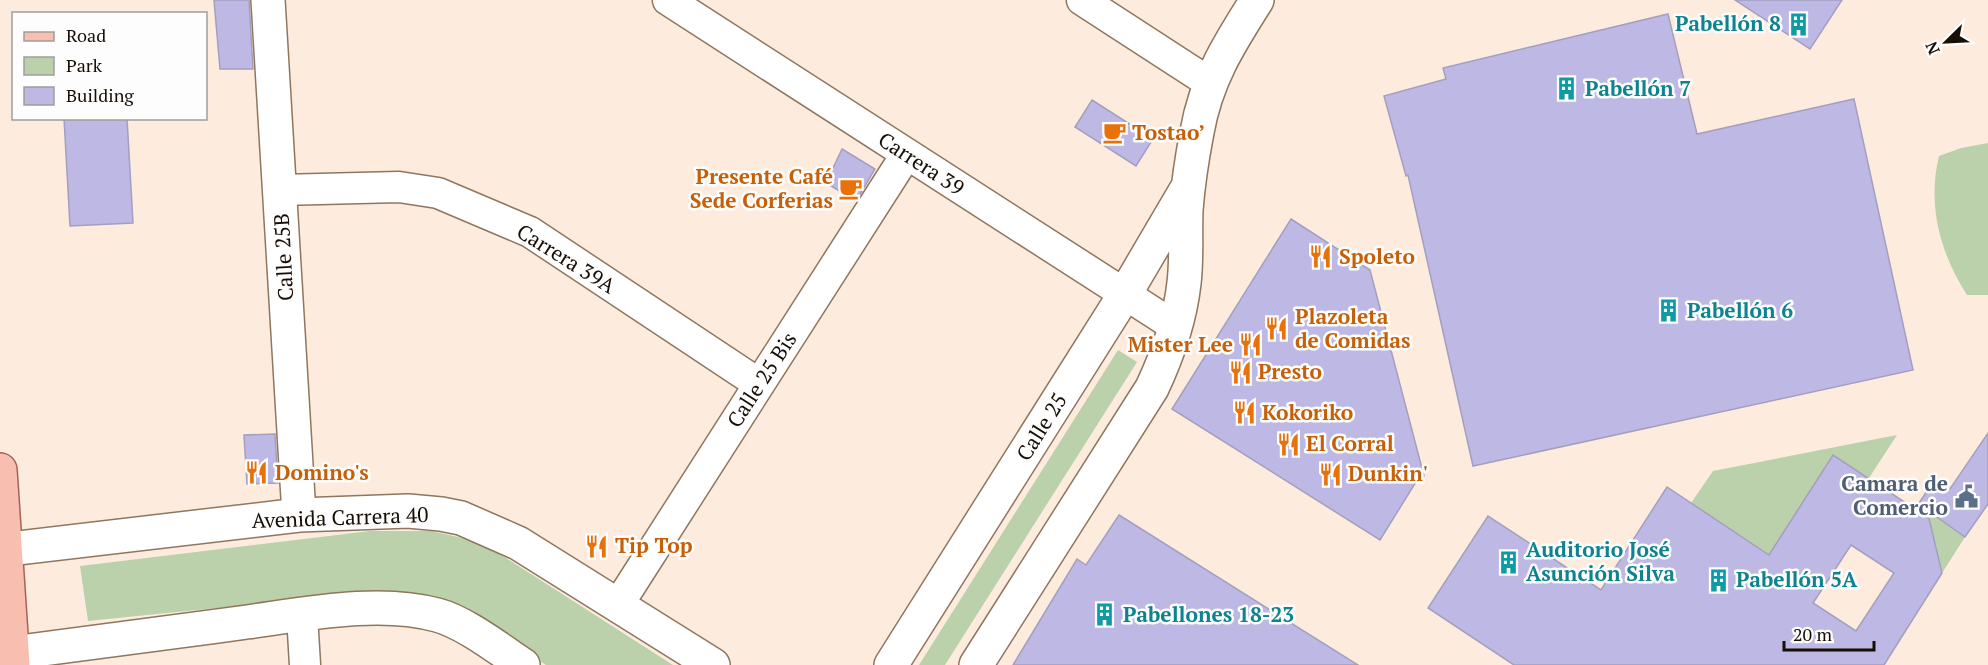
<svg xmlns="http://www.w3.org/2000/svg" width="1988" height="665" viewBox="0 0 1988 665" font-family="'PT Serif',serif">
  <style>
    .green { fill: #bad1ac }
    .building { fill: #beb9e4; stroke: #a39fbf; stroke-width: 1.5; fill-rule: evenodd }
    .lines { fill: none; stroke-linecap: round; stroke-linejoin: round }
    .street-casing { stroke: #8f765f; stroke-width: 33 }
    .secondary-casing { stroke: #8f765f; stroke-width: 36 }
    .primary-casing { stroke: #a66451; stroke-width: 36 }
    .street { stroke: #fff; stroke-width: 30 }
    .secondary { stroke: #fff; stroke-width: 33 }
    .primary { stroke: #f8beaf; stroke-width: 33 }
    .labels { text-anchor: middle; stroke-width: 5; stroke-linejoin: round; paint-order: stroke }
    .culture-label { font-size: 21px; font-weight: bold; fill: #0d838f; stroke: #fdfdfd; text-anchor: start }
    .food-label { font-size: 21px; font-weight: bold; fill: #c56008; stroke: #fdfdfd; text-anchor: start }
    .street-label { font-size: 21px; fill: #170e06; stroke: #fdfdfd }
    .service-label { font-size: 21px; font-weight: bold; fill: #4e5e75; stroke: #fdfdfd; text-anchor: end }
  </style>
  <rect width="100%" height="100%" fill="#fdecdd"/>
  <path class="green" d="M 1988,143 L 1988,295 L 1967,295 C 1940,253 1927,205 1939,156 L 1961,148 Z
    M 1118,350 L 1137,362 L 945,665 L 919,665 Z
    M 1897,435 L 1869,478 L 1833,455 L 1790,522 L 1843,557 L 1822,590 L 1691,503 L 1713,471 Z
    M 1932,514 L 1965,537 L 1942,573 L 1935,545 L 1908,552 Z
    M 370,531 L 431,531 L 458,537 L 489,547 L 673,665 L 546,665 L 451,605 L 373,592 L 88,621 L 80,566 Z"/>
  <path class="building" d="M 214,0 L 249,0 L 253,69 L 220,69 Z
    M 1735,0 L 1842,0 L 1810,49 Z
    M 1668,14 L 1697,134 L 1854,99 L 1913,370 L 1473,466 L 1408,175 L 1406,176 L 1384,96 L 1446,79 L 1443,68 Z
    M 1092,100 L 1153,139 L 1136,166 L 1075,127 Z
    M 64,118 L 127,118 L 133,223 L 70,226 Z
    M 842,149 L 875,169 L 856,201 L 826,183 Z
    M 1291,219 L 1370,270 L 1424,476 L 1419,477 L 1380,540 L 1172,409 Z
    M 1988,433 L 1988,504 L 1965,537 L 1927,510 L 1942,573 L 1884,665 L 1514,665 L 1428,608 L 1488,516 L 1601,590 L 1667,487 L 1769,555 L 1833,455 L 1915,509 L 1935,479 L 1950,489 ZM 1851,545 L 1894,573 L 1856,631 L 1813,603 Z
    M 275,434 L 278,483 L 247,484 L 244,435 Z
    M 1119,515 L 1358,665 L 1013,665 L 1077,559 L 1086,565 Z"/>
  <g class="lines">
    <defs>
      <path id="street" d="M 668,0 L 1176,327
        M 1082,0 L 1210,83
        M 280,190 L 399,187 L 438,193 L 530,232 L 759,384
        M 618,605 L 906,155
        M 302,615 L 305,665"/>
      <path id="secondary" d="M 268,0 L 299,515
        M 0,550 L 299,515 L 408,511 L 441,514 L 461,518 L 518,543 L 713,665
        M 12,653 C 91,643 169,633 247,622 C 306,614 379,599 437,615 C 464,622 499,649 523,665
        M 891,665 L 1125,294 L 1186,190
        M 976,665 L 1152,388 C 1168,354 1180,320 1184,283 C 1187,259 1185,234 1186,210 C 1188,184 1192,158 1197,132 C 1206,80 1229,44 1257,0"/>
      <path id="primary" d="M 0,470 L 13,665"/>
    </defs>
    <use href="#street" class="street-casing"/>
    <use href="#secondary" class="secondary-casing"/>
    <use href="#primary" class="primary-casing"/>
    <use href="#street" class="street"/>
    <use href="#secondary" class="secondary"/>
    <use href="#primary" class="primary"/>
  </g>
  <defs>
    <symbol id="building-bare" viewBox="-9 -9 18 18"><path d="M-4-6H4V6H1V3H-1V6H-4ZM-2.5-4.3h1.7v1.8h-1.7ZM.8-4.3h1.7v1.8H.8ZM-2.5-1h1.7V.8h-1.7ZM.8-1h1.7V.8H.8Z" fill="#0f9aa8" stroke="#fdfdfd" stroke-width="2.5" paint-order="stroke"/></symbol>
    <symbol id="cafe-bare" viewBox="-9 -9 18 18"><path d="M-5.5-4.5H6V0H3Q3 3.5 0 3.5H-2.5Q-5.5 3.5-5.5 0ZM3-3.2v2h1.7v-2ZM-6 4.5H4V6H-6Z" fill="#e8710a" stroke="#fdfdfd" stroke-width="2.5" paint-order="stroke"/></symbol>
    <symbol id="restaurant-bare" viewBox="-9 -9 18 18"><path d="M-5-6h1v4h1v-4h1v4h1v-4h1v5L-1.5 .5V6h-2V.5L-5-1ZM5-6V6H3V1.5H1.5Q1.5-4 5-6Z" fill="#e8710a" stroke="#fdfdfd" stroke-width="2.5" paint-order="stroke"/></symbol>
    <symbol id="civic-bare" viewBox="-9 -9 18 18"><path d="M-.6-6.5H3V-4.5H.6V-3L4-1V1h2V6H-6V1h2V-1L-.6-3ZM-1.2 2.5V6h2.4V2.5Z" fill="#5c6f8a" stroke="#fdfdfd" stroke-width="2.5" paint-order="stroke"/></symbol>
  </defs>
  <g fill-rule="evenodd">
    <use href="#building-bare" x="1782" y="8" width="33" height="33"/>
    <use href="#building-bare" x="1550" y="72" width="33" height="33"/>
    <use href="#cafe-bare" x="1098" y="116" width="33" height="33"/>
    <use href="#cafe-bare" x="834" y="172" width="33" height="33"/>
    <use href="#restaurant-bare" x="1304" y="240" width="33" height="33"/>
    <use href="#building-bare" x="1652" y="294" width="33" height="33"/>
    <use href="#restaurant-bare" x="1260" y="312" width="33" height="33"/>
    <use href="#restaurant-bare" x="1234" y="328" width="33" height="33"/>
    <use href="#restaurant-bare" x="1224" y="356" width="33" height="33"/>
    <use href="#restaurant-bare" x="1228" y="396" width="33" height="33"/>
    <use href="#restaurant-bare" x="1272" y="428" width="33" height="33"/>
    <use href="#restaurant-bare" x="240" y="456" width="33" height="33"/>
    <use href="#restaurant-bare" x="1314" y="458" width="33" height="33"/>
    <use href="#civic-bare" x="1950" y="480" width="33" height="33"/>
    <use href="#restaurant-bare" x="580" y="530" width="33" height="33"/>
    <use href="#building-bare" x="1492" y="546" width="33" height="33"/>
    <use href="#building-bare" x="1702" y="564" width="33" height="33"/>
    <use href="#building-bare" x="1088" y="598" width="33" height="33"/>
  </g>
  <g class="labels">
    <g class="culture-label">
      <text x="1781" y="31" text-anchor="end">Pabellón 8</text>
      <text x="1585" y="96">Pabellón 7</text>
      <text x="1687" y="318">Pabellón 6</text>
      <text x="1526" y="557">Auditorio José<tspan x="1526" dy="24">Asunción Silva</tspan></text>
      <text x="1736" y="587">Pabellón 5A</text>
      <text x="1123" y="622">Pabellones 18-23</text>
    </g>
    <g class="food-label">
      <text x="1132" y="140">Tostao’</text>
      <text x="833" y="184" text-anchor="end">Presente Café<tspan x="833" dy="24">Sede Corferias</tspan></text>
      <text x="1339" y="264">Spoleto</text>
      <text x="1295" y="324">Plazoleta<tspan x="1295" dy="24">de Comidas</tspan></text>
      <text x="1233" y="352" text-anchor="end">Mister Lee</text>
      <text x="1258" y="379">Presto</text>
      <text x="1262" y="420">Kokoriko</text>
      <text x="1306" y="451">El Corral</text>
      <text x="275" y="480">Domino's</text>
      <text x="1348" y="481">Dunkin'</text>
      <text x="615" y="553">Tip Top</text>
    </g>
    <g class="street-label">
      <text transform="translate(921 164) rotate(33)" y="7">Carrera 39</text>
      <text transform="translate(284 257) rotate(-93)" y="7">Calle 25B</text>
      <text transform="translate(566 259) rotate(32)" y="7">Carrera 39A</text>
      <text transform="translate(762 380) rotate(-57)" y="7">Calle 25 Bis</text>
      <text transform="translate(1042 427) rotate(-58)" y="7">Calle 25</text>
      <text transform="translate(340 518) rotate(-2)" y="7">Avenida Carrera 40</text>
    </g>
    <g class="service-label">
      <text x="1948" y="491">Camara de<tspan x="1948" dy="24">Comercio</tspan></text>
    </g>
  </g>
  <rect x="12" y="12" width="195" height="108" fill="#fdfdfd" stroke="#a19d9a" stroke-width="1.5"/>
  <rect x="24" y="32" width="30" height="9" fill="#f8beaf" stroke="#a19d9a" stroke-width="1.5"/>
  <text x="66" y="42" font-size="18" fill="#170e06">Road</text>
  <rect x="24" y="57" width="30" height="18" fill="#bad1ac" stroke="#a19d9a" stroke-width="1.5"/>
  <text x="66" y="72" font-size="18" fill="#170e06">Park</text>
  <rect x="24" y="87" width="30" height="18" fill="#beb9e4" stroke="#a19d9a" stroke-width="1.5"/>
  <text x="66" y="102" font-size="18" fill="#170e06">Building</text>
  <g transform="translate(1946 42) rotate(246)" stroke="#fdfdfd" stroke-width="4.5" paint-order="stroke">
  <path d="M0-4.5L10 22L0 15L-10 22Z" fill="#170e06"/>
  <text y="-9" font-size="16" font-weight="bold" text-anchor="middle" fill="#170e06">N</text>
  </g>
  <path d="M1784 641v9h90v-9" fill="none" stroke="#170e06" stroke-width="3"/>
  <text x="1793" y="641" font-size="18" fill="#170e06" stroke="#fdfdfd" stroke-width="4.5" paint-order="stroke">20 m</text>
</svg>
